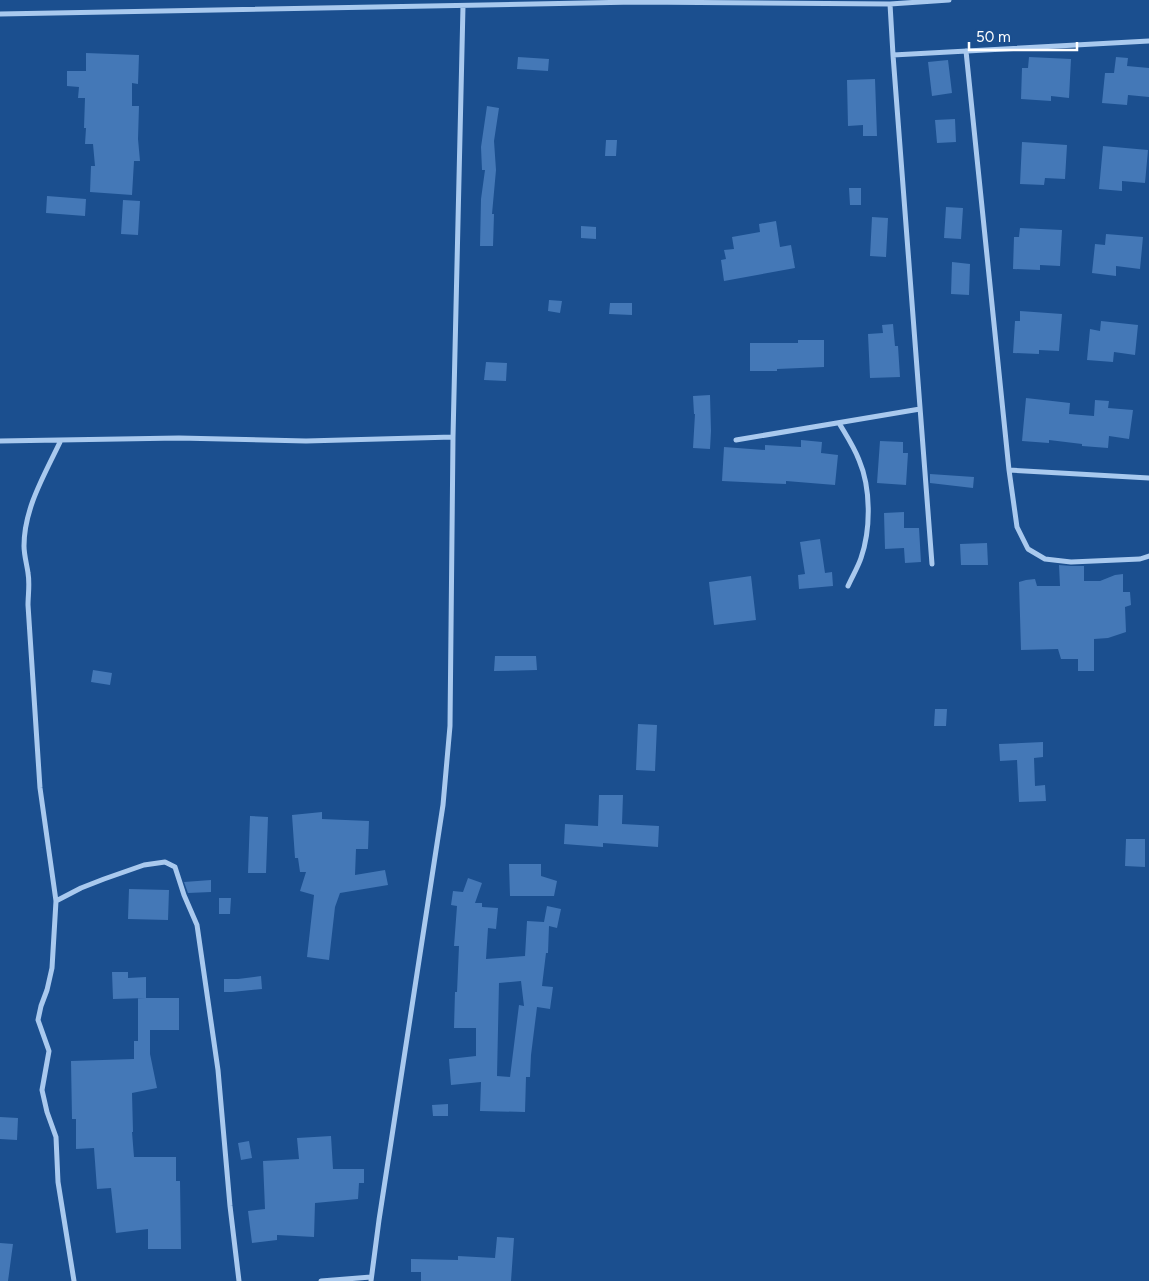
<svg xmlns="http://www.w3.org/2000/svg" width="1149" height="1281" viewBox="0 0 1149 1281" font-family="Figtree,sans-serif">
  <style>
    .building { fill: #4478b7; fill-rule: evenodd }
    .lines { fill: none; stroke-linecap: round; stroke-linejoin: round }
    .street { stroke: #a9c9ee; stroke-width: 5 }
  </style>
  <rect width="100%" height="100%" fill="#1b4f8f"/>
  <path class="building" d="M 86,53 L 139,55 L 138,84 L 132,83 L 132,106 L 139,106 L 138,139 L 140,161 L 134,161 L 132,195 L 90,192 L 91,166 L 95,166 L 93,144 L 85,144 L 86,128 L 84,128 L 85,98 L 78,98 L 79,87 L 67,86 L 67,71 L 86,71 Z
    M 518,57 L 549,59 L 548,71 L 517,69 Z
    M 1029,57 L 1071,59 L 1069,98 L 1051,96 L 1051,101 L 1021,99 L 1022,68 L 1028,68 Z
    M 1116,57 L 1128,58 L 1127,66 L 1149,68 L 1149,97 L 1128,95 L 1127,105 L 1102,103 L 1105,73 L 1114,73 Z
    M 948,60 L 952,93 L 932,96 L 928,62 Z
    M 875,79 L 877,136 L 863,136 L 863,125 L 848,126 L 847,80 Z
    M 487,106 L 499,108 L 494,141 L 496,170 L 492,214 L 494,214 L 493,246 L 480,246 L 481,199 L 485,170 L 482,170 L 481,147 Z
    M 955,119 L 956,142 L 937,143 L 935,120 Z
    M 606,140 L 617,140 L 616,156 L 605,156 Z
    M 1022,142 L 1067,145 L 1065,179 L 1045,178 L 1044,185 L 1020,184 Z
    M 1103,146 L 1148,150 L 1145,183 L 1122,181 L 1122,191 L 1099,189 Z
    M 849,188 L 861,188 L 861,205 L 850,205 Z
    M 47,196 L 86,199 L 85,216 L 46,213 Z
    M 123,200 L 140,201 L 138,235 L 121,234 Z
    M 946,207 L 963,208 L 961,239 L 944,238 Z
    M 872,217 L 888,218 L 886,257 L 870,256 Z
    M 776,221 L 780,247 L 791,245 L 795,268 L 724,281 L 721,260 L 726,259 L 724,250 L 734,249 L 732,237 L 760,232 L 759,224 Z
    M 581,226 L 596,227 L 596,239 L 581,238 Z
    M 1020,228 L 1062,230 L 1060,266 L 1040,265 L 1040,270 L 1013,269 L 1014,237 L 1019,237 Z
    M 1106,234 L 1143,237 L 1140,269 L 1116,266 L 1116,276 L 1092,273 L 1095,244 L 1105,245 Z
    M 952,262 L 970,264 L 969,295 L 951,294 Z
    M 549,300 L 562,301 L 560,313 L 548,311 Z
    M 610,303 L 632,303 L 632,315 L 609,314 Z
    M 1020,311 L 1062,314 L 1059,351 L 1039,350 L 1039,354 L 1013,353 L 1015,321 L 1020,321 Z
    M 1101,321 L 1138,325 L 1135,355 L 1114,352 L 1113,362 L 1087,360 L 1090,329 L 1100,331 Z
    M 893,324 L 895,346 L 898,346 L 900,377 L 870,378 L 868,334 L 883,333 L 882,325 Z
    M 798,340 L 824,340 L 824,367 L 777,369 L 777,371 L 750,371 L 750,343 L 798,343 Z
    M 486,362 L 507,363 L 506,381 L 484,380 Z
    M 710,395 L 711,431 L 710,449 L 693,448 L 695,414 L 694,414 L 693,396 Z
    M 1026,398 L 1070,403 L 1069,414 L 1094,416 L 1095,400 L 1109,401 L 1108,408 L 1133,410 L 1129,439 L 1109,436 L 1108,448 L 1082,446 L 1082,444 L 1049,440 L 1049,443 L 1022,441 Z
    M 801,440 L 822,442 L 821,453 L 838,455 L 835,485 L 786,481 L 786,484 L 722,481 L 724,447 L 765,450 L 765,445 L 801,447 Z
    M 880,441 L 903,442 L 903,453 L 908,453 L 906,485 L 877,483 Z
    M 930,474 L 974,477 L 973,488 L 930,483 Z
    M 904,512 L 904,528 L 919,528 L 921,562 L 905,563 L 904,548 L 885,549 L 884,513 Z
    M 820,539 L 825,573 L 832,572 L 833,586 L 799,589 L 798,575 L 805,574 L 800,542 Z
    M 987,543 L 988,565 L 961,565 L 960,544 Z
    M 1059,565 L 1071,566 L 1084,566 L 1084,581 L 1100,581 L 1115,575 L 1123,574 L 1123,592 L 1130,592 L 1131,605 L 1125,607 L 1126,632 L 1108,638 L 1094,639 L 1094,671 L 1078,671 L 1078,659 L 1061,659 L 1058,649 L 1021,650 L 1019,582 L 1026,580 L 1035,579 L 1037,586 L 1060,586 Z
    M 751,576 L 756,620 L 714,625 L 709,582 Z
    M 495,656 L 536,656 L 537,670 L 494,671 Z
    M 93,670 L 112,673 L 110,685 L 91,682 Z
    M 935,709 L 947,709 L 946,726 L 934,726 Z
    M 638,724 L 657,725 L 655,771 L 636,770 Z
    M 1043,742 L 1043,757 L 1034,758 L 1035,786 L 1045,785 L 1046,801 L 1019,802 L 1017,760 L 1000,761 L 999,744 Z
    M 599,795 L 623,795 L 622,824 L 659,826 L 658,847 L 603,843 L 603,847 L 564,844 L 565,824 L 598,826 Z
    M 322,812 L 322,819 L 369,821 L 368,849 L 356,849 L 355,875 L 385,870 L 388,885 L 340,893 L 335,907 L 329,960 L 307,957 L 314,895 L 300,891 L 306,872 L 300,872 L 298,858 L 295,858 L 292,815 Z
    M 250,816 L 268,817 L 266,873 L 248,873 Z
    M 1126,839 L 1145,839 L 1145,867 L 1125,866 Z
    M 509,864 L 541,864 L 541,876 L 557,881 L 554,896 L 510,896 Z
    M 468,878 L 482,883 L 475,903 L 482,903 L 482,907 L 498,908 L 496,929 L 488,928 L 486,959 L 525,956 L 527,921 L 544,922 L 547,906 L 561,909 L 557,928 L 549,926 L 548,953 L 546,953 L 542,986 L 553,987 L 550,1009 L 537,1007 L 531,1055 L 530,1077 L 526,1077 L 525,1112 L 480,1111 L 481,1082 L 451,1085 L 449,1059 L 476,1056 L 476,1028 L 454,1028 L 455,992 L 457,992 L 459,946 L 454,946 L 457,906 L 451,905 L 453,891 L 463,892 ZM 521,981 L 524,1006 L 519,1005 L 510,1077 L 497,1076 L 499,983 Z
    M 211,880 L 211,892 L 188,893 L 184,882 Z
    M 129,889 L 169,890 L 168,920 L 128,919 Z
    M 219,898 L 231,898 L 230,914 L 219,914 Z
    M 112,972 L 128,972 L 128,978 L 146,977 L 146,998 L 113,999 Z
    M 261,976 L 262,989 L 232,992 L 224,992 L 224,979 L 238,979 Z
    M 138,998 L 179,998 L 179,1030 L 150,1030 L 150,1054 L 157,1088 L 132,1093 L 133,1132 L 132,1132 L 134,1157 L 176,1157 L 176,1181 L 180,1181 L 181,1249 L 148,1249 L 148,1229 L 116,1233 L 111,1188 L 97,1189 L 94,1148 L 76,1149 L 76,1119 L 72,1119 L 71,1061 L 134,1059 L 134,1041 L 138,1041 Z
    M 448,1104 L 448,1116 L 433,1116 L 432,1105 Z
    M 0,1117 L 18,1118 L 17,1140 L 0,1139 Z
    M 331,1136 L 333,1169 L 364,1169 L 364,1183 L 359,1183 L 358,1199 L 315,1203 L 314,1237 L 277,1235 L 277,1240 L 252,1243 L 248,1211 L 265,1209 L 263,1161 L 299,1159 L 297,1138 Z
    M 249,1141 L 252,1158 L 241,1160 L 238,1143 Z
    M 497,1237 L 514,1238 L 511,1281 L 421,1281 L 421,1272 L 411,1272 L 411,1259 L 458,1260 L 458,1256 L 495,1258 Z
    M 0,1243 L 13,1244 L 8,1281 L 0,1281 Z"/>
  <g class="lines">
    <path class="street" d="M 890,4 L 893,55 L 932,564
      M 0,14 L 636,2 L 890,4 L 949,0
      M 966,51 L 1009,470 L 1017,527 L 1028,549 L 1045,559 L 1071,562 L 1140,559 L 1149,556
      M 893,55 L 1149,41
      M 839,423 C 846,435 854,447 859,460 C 871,488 871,529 861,558 C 858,567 852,577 848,586
      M 61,440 C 45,474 24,508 24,546 C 24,555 27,565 28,573 C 30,584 28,595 28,605 L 40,788 L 56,901 L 52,968 L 47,990 L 41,1006 L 38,1020 L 49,1051 L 42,1090 L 47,1112 L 56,1137 L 58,1182 L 74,1281
      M 736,440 L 920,409
      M 0,441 L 179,438 L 306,441 L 453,437
      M 1009,470 L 1149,478
      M 56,901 L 81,888 L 104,879 L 144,865 L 165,862 L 175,867 L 184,895 L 197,925 L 218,1070 L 230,1206 L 239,1281
      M 321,1281 L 371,1277
      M 371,1281 L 379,1220 L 443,805 L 450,726 L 453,437 L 463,6"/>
  </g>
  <path d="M969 42v8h108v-8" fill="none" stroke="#ffffff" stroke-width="2.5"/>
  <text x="976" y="42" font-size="15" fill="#ffffff" stroke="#1b4f8f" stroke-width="4" paint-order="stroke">50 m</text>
</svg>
